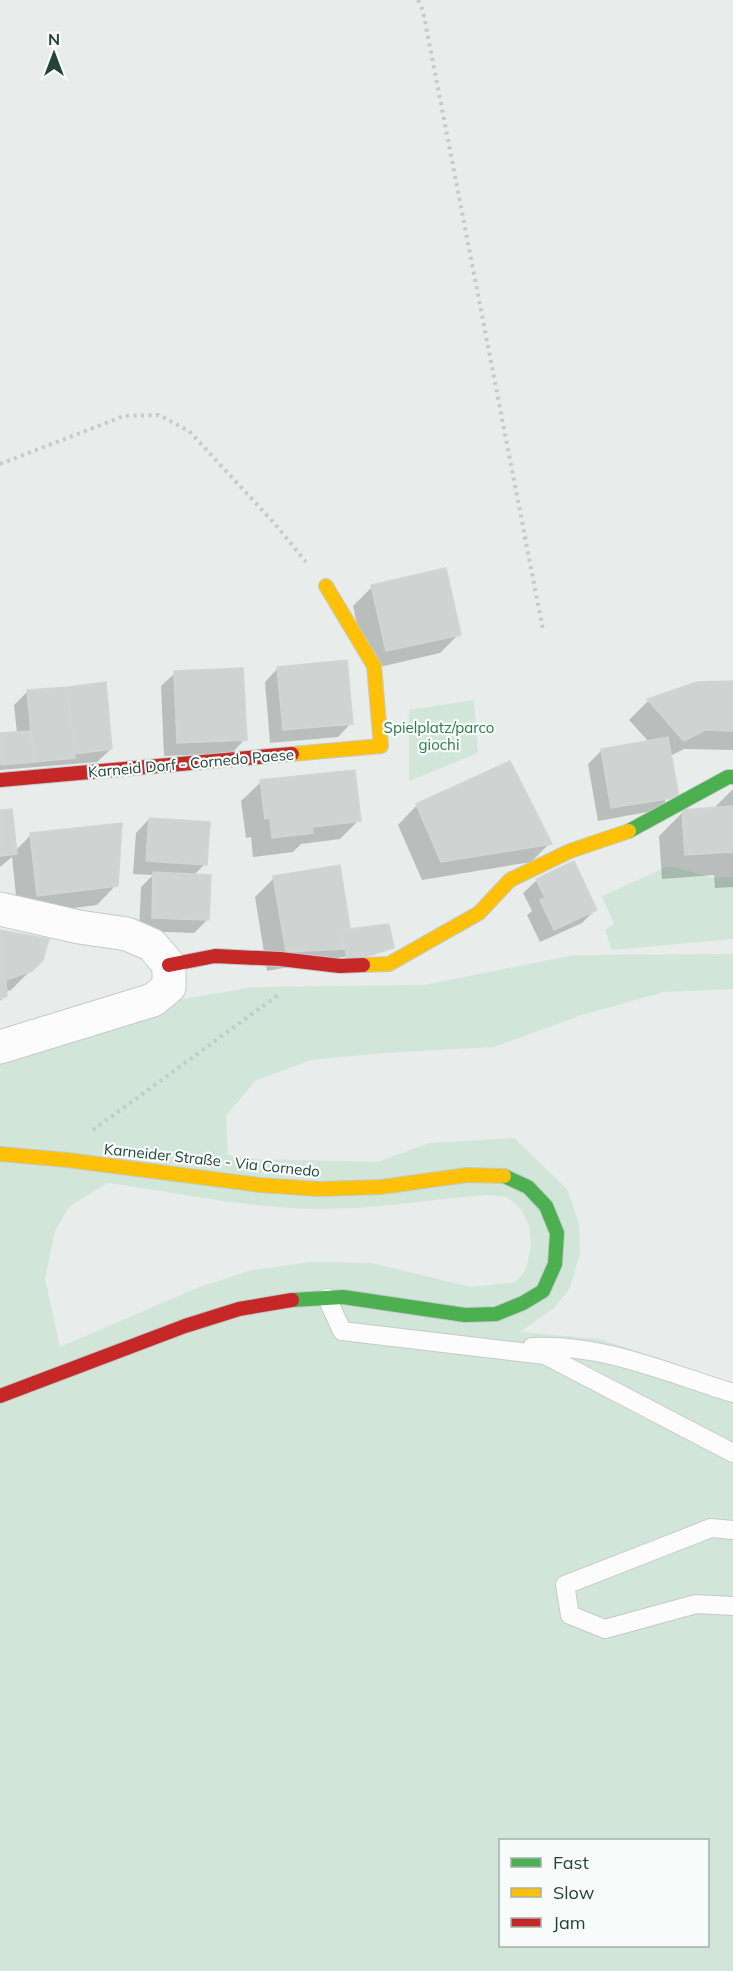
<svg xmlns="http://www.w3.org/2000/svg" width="733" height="1971" viewBox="0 0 733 1971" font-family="Mulish,sans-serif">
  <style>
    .green { fill: #d1e6d8; fill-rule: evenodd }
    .shadow { fill: #0003 }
    .building { fill: #cfd4d2; stroke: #d1d6d4; stroke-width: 1.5 }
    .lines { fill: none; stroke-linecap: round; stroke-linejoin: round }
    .lane-casing { stroke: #c5cac8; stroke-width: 20 }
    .street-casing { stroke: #c5cac8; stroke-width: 35 }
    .fast-casing { stroke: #c3cbc8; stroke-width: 16 }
    .slow-casing { stroke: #c3cbc8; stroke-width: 16 }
    .jam-casing { stroke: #c3cbc8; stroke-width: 16 }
    .path { stroke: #c3ccca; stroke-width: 4; stroke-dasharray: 3 4.5; stroke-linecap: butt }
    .lane { stroke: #fcfcfc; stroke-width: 18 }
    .street { stroke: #fcfcfc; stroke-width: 33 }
    .fast { stroke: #4caf50; stroke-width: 14 }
    .slow { stroke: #ffc107; stroke-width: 14 }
    .jam { stroke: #c62828; stroke-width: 14 }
    .labels { text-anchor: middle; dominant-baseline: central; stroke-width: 4.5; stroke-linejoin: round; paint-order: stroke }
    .park-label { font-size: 15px; fill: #2d7a4b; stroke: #f7fbf9 }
    .street-label { font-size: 15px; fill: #24423a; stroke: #f7fbf9 }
  </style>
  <rect width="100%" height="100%" fill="#e8edeb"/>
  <path class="green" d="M474 700 478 753 409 781V710Z
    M669 866 714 878 733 877V939L612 950 605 930 614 924 602 896Z
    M733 954V989L664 992 582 1015 494 1047 383 1053 311 1060 255 1081 226 1116 228 1155 257 1159 378 1162 429 1143 514 1138 567 1189 579 1224 580 1253 570 1288 554 1308 520 1332 599 1339 733 1383V1971H0V1031L253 987 424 985 574 955ZM107 1183C176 1192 245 1208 315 1209 373 1210 430 1199 488 1195L507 1197 520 1208 529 1225 531 1246 526 1269 516 1282 471 1287 372 1263 312 1262 252 1270 199 1287 60 1347 45 1279 55 1231 69 1207ZM500 1840H708V1946H500Z"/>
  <path class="shadow" d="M372 587 459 634 440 653 367 670 353 606Z
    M278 668 351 723 338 737 270 743 265 682Z
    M175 673 245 739 232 753 164 756 161 686Z
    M698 683H733V750L684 749 670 756 664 809 598 821 588 764 601 751 649 742 629 720 648 701Z
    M28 691 111 749 97 762 0 770V735L17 733 14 705Z
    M261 782 359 820 340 839 301 844 293 852 253 857 251 837 246 838 241 801Z
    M733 789V887L715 888 714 875 662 879 659 836 683 812 713 809Z
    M417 805 550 843 531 862 422 880 398 825Z
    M0 812 15 851 31 835 116 885 97 905 18 915 12 857 0 867Z
    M149 819 205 864 194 875 207 920 194 933 139 931 141 887 153 875 133 874 136 833Z
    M274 878 348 927 345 931 392 948 267 971 255 897Z
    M537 880 596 909 582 923 540 942 527 915 532 911 523 893Z
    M0 931 41 960 11 990 5 992V996L0 1001Z"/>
  <path class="building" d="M446 568 461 635 386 651 371 585Z
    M347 660 353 724 283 730 277 667Z
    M243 668 247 740 177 743 174 671Z
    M733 681V731L705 730 684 741 647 699 697 682Z
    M106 682 112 749 74 754 68 687Z
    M68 687 75 758 34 762 27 690Z
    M31 731 34 762 1 765 0 733Z
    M668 737 679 797 611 808 601 749Z
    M510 761 552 844 441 862 416 804Z
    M355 770 361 821 312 827 313 833 272 838 270 818 265 819 260 780Z
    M733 806V852L685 855 682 810Z
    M12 809 17 854 0 856V810Z
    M149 818 210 822 207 865 146 861Z
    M122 823 118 886 37 896 30 833Z
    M574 861 597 910 554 930 540 900 545 898 536 879Z
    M340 865 350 928 341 930 344 949 286 952 273 876Z
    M153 872 211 875 209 920 152 918Z
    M389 924 394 948 348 962 341 930Z
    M0 930 49 939 43 960 32 971 6 980 7 996 0 999Z"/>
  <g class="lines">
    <g class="lane-casing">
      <path id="lane" d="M327 1298 342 1331 545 1355 733 1453
        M532 1347C601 1343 668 1373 733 1393
        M733 1530 711 1528 565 1585 570 1615 605 1629 696 1604 733 1606"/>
    </g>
    <g class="street-casing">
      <path id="street" d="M0 909 79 927 127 934 152 945 169 965V987L153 1000 0 1047"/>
    </g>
    <g class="fast-casing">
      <path id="fast" d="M629 831 728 777H733
        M292 1300 343 1297 465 1315 496 1314 523 1303 543 1291 555 1264 557 1233 546 1206 528 1187 504 1176"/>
    </g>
    <g class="slow-casing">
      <path id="slow" d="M292 754 381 746 374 666 326 586
        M363 965 389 964 479 913 510 880 570 851 629 831
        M0 1154 67 1160 260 1185 318 1189 381 1187 467 1175 504 1176"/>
    </g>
    <g class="jam-casing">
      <path id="jam" d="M0 780 292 754
        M169 965 215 956 280 959 340 966 363 965
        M0 1396 185 1326 239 1309 292 1300"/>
    </g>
    <path class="path" d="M418 0 423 11 543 630
      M0 464 124 416 159 415 189 431 275 524 306 562
      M93 1130 281 993"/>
    <use href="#lane" class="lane"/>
    <use href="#street" class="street"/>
    <use href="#fast" class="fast"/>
    <use href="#slow" class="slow"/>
    <use href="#jam" class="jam"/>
  </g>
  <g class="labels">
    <g class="park-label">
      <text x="439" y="727">Spielplatz/parco<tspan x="439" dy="17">giochi</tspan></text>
    </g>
    <g class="street-label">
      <text transform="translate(191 763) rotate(-5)">Karneid Dorf - Cornedo Paese</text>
      <text transform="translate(212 1160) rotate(6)">Karneider Straße - Via Cornedo</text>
    </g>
  </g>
  <rect x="499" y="1839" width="210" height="108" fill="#f7fbf9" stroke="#a3b1ad" stroke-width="1.5"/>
  <rect x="511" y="1858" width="30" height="9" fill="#4caf50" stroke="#a3b1ad" stroke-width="1.5"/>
  <text x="553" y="1869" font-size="18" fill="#24423a">Fast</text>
  <rect x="511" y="1888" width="30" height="9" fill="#ffc107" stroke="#a3b1ad" stroke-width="1.5"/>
  <text x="553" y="1899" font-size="18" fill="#24423a">Slow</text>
  <rect x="511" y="1918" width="30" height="9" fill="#c62828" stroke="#a3b1ad" stroke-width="1.5"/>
  <text x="553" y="1929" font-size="18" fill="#24423a">Jam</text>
  <g transform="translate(54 54)" stroke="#f7fbf9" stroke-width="4.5" paint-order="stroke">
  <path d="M0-4.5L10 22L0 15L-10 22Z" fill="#24423a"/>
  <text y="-9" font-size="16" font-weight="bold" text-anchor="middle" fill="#24423a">N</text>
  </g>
</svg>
